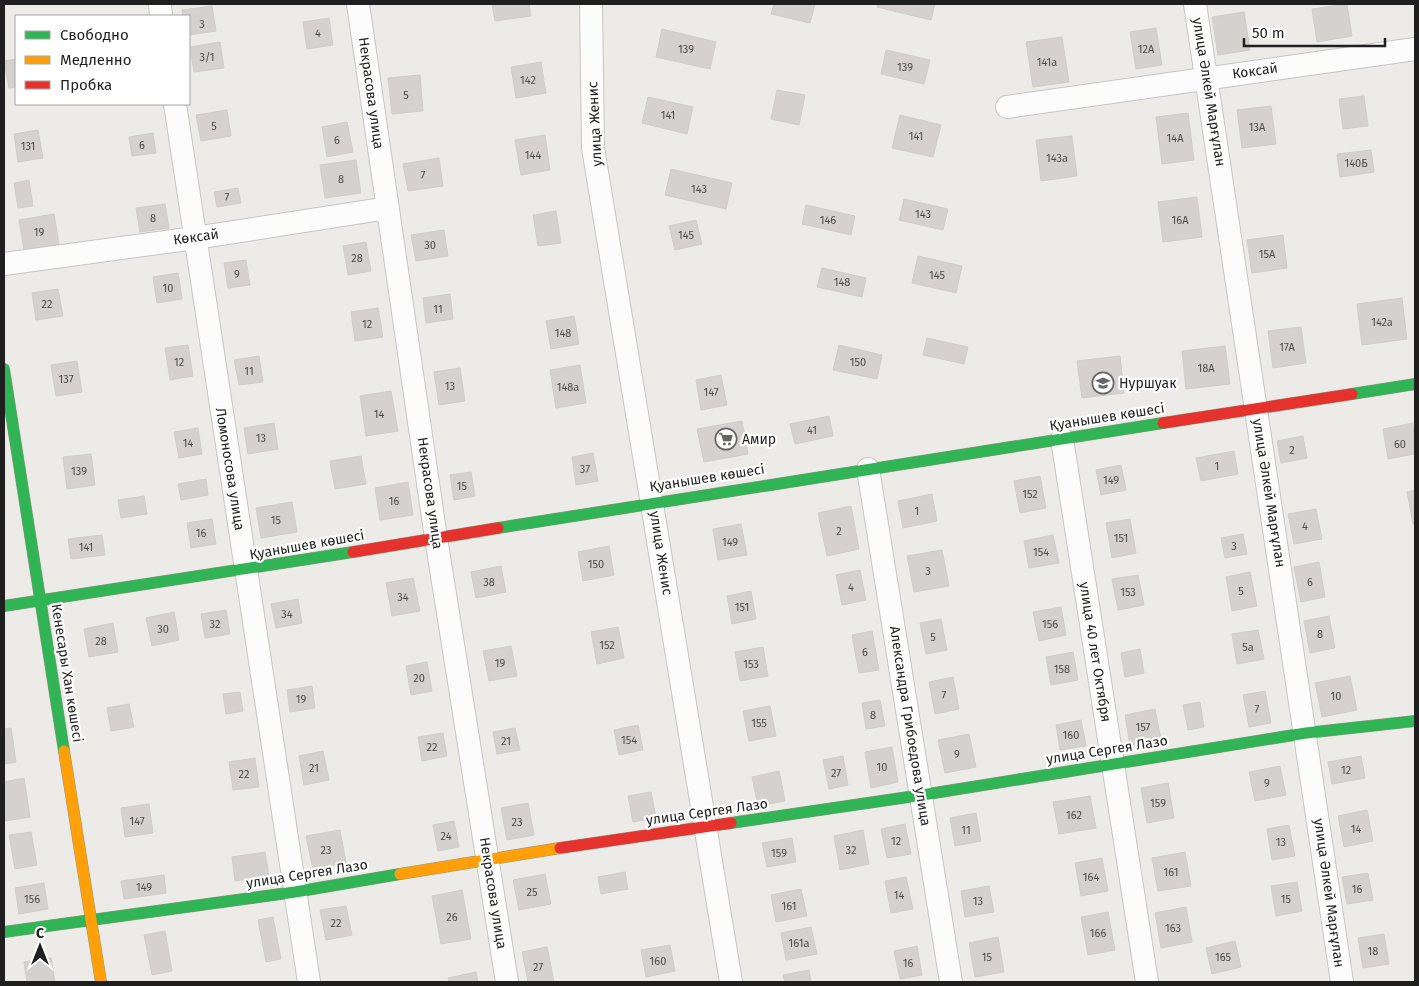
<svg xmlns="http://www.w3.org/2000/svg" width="1419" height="986" viewBox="0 0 1419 986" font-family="'Fira Sans',sans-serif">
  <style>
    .building { fill: #d4d1cf; stroke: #d0ccc9 }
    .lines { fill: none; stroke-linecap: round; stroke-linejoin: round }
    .street-casing { stroke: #c6c5c4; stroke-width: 24 }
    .fast-casing { stroke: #979780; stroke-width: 12 }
    .slow-casing { stroke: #979780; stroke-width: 12 }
    .jam-casing { stroke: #979780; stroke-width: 12 }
    .street { stroke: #fcfcfc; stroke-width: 22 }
    .fast { stroke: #30b455; stroke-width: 11 }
    .slow { stroke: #ff9f0a; stroke-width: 11 }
    .jam { stroke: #e5322d; stroke-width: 11 }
    .labels { text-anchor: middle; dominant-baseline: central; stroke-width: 4.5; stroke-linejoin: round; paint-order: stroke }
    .number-label { font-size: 11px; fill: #4c4c4b }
    .street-label { font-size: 14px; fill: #1f1f1f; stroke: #fff }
    .poi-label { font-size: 14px; fill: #1f1f1f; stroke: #fff; text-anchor: start }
  </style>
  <rect width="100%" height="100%" fill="#edebe8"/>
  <path class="building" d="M492 4H529L531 16 495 21Z
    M774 4H815L810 23 771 14Z
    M878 4H935L931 20 877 7Z
    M1347 4 1352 36 1317 42 1312 9Z
    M212 6 216 31 189 35V16H183L182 10Z
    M1244 12 1250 50 1218 55 1212 17Z
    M329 18 333 45 307 49 303 22Z
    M1156 28 1162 65 1136 69 1130 32Z
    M662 29 716 42 710 69 656 57Z
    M1062 37 1069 82 1033 87 1026 42Z
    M220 42 224 68 194 72 190 47Z
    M886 50 930 60 924 84 881 74Z
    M16 59V87L9 88 4 61Z
    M541 62 546 93 516 98 511 67Z
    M420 75 423 111 392 114 388 78Z
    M777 90 805 95 799 125 771 119Z
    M1364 96 1368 126 1343 129 1339 99Z
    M648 97 693 107 687 134 642 123Z
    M1271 106 1276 144 1242 148 1237 110Z
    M227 110 231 136 201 141 196 115Z
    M1188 113 1194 160 1162 164 1156 117Z
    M900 115 941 125 933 157 892 148Z
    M347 122 353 152 327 157 322 127Z
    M38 130 43 158 18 162 14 134Z
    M153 133 156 153 132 156 129 137Z
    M545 135 550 170 521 175 515 140Z
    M1072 136 1077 176 1041 181 1036 140Z
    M1371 150 1374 172 1340 177 1337 154Z
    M439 158 443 186 408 191 403 164Z
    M356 160 361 193 325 198 320 165Z
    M671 169 732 183 726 209 665 195Z
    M29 180 33 206 18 208 14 183Z
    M238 188 241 203 217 207 214 192Z
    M1197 197 1202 237 1163 242 1158 202Z
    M904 199 948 209 943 230 899 220Z
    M165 204 169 228 140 232 136 208Z
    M806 205 855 216 851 235 802 224Z
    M556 211 561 243 538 246 533 215Z
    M54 214 59 244 24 250 19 220Z
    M696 220 702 244 675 250 669 226Z
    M444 230 448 256 416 261 411 235Z
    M1283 235 1287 268 1252 273 1247 240Z
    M366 242 371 271 348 275 343 246Z
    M918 256 962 266 956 293 912 283Z
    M246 260 250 285 228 288 224 263Z
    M822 268 866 278 862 297 817 287Z
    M178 273 182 299 157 303 153 277Z
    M58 289 63 316 36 320 32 293Z
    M450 294 453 319 426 323 423 298Z
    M1402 298 1407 339 1362 345 1357 304Z
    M378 308 383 337 355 341 351 312Z
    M574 316 579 344 551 349 546 321Z
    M1301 327 1306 363 1273 368 1268 331Z
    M927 338 968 347 964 364 923 355Z
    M188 345 193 376 170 380 165 348Z
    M839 345 882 355 877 379 833 370Z
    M1225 346 1230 384 1186 389 1182 351Z
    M259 356 263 382 239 385 234 360Z
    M1120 356 1124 393 1082 398 1077 361Z
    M77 361 82 392 56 396 51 365Z
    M580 365 586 403 556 408 550 370Z
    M460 368 465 401 439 405 434 372Z
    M721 375 727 405 701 410 696 380Z
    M391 391 398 431 366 436 360 396Z
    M829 416 833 436 795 444 790 424Z
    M742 421 748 454 704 462 697 429Z
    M274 423 278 449 248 454 244 428Z
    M1413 423 1415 454 1388 459 1383 429Z
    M198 428 202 454 179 458 174 432Z
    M1303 436 1307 458 1281 463 1277 441Z
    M1234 451 1238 474 1201 481 1196 458Z
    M593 453 598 481 576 485 572 457Z
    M91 454 95 485 67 489 63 457Z
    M361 456 366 484 335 489 330 461Z
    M1121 465 1126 490 1101 495 1096 470Z
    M471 472 475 496 454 500 450 475Z
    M1040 476 1046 508 1020 513 1014 481Z
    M206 479 208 495 181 500 178 484Z
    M408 482 413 515 380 520 375 488Z
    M1415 490V524H1413L1407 492Z
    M932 494 937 521 903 528 898 501Z
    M144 496 147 514 121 518 118 500Z
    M292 502 297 532 261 538 256 508Z
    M851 506 859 549 827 556 818 513Z
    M1316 509 1322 539 1294 544 1288 514Z
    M212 519 216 544 191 548 187 523Z
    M1130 519 1136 553 1112 558 1106 523Z
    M741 524 747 555 718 560 713 529Z
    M1243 534 1247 554 1225 558 1221 538Z
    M102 535 105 555 71 559 68 539Z
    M1053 535 1059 563 1029 568 1024 541Z
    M609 546 614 575 583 581 578 552Z
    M942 550 949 586 914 592 907 556Z
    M1319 562 1325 597 1301 602 1294 567Z
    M501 566 506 592 476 598 471 572Z
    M860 570 866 600 842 605 836 575Z
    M1250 572 1257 606 1232 611 1226 577Z
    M1138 575 1144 605 1118 610 1112 579Z
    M413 578 420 611 392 616 386 583Z
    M751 591 756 619 732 624 727 596Z
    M298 599 302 623 276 628 271 604Z
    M1061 607 1066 635 1039 641 1033 612Z
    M226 610 230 634 205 638 201 614Z
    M174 612 179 640 152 646 146 618Z
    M1329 616 1335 648 1310 653 1304 621Z
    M941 619 947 650 926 654 920 623Z
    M113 623 118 652 89 657 84 629Z
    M618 627 624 658 597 664 591 632Z
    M1258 630 1264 659 1237 664 1232 634Z
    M872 631 879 670 859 673 852 635Z
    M511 646 517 676 489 681 483 651Z
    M763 647 768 676 740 681 735 652Z
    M1140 649 1144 673 1125 677 1121 653Z
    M1073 652 1078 680 1051 685 1046 657Z
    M427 662 432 691 411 695 406 666Z
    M1350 676 1357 710 1322 717 1315 683Z
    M953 677 959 709 935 714 929 682Z
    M312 686 315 708 290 712 287 690Z
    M1265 691 1271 723 1249 727 1243 695Z
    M240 692 243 711 226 714 223 694Z
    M880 700 885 726 866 729 862 703Z
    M1200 702 1204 727 1188 730 1183 705Z
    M129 704 134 727 111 731 107 708Z
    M770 706 776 736 749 741 743 711Z
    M1155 709 1161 739 1130 745 1125 715Z
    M1081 720 1086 746 1060 750 1056 725Z
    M638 725 643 750 619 755 614 730Z
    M11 728 16 762 4 764V729Z
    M515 728 520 750 497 754 493 732Z
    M443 733 447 756 422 761 418 737Z
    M969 734 976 767 945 773 938 740Z
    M892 747 898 782 871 788 865 752Z
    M323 751 329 780 304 785 299 756Z
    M843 756 848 785 829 789 823 760Z
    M1361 756 1365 778 1332 784 1328 762Z
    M255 758 259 787 233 790 229 762Z
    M1280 766 1286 795 1255 801 1249 772Z
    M779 771 785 801 758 806 752 777Z
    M24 778 30 817 5 821 4 782Z
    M1168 783 1174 818 1147 823 1141 788Z
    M651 792 656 818 633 822 628 796Z
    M1090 796 1096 828 1059 834 1053 802Z
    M528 803 534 835 507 840 501 808Z
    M149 804 153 833 125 837 121 808Z
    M1367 810 1373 841 1344 847 1338 816Z
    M976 813 981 841 955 846 950 818Z
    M454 821 459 847 438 851 433 825Z
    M905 824 911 854 887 858 881 829Z
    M1289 825 1295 856 1272 860 1267 829Z
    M340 830 346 863 313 870 306 836Z
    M863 830 869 864 840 870 834 836Z
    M31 832 37 865 15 869 9 835Z
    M792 838 796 862 767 867 762 843Z
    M265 852 269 876 235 881 232 857Z
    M1185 852 1191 886 1158 891 1152 858Z
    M1102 858 1108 891 1081 896 1075 863Z
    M625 872 628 889 601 894 598 877Z
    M1368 873 1373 900 1347 904 1342 877Z
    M545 874 551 904 519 910 513 880Z
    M164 875 166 893 124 899 121 881Z
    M906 877 913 909 891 913 885 881Z
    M1297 882 1302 911 1276 916 1271 886Z
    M44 883 48 909 19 914 15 888Z
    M989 886 994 912 965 917 961 891Z
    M801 889 807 916 776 922 771 895Z
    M462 890 471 939 441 944 432 896Z
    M346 906 352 935 326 940 320 910Z
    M1186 907 1192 942 1161 948 1155 913Z
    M1108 912 1115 950 1088 955 1081 917Z
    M273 917 281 959 266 962 258 920Z
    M811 927 817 954 786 960 781 933Z
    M165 931 172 971 152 975 144 935Z
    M1384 934 1389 964 1363 968 1358 938Z
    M998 937 1004 972 975 977 969 943Z
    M1235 941 1241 967 1212 974 1206 948Z
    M670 945 675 971 646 977 641 950Z
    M917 946 922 975 900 979 894 951Z
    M547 947 554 982H528L522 952Z
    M51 958 55 982H27L24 962Z
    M809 970 811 982H785L783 975Z
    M476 972 478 982H449L448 978Z"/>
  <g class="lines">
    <g class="street-casing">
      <path id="street" d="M160 4 161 16
        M358 4 436 538 507 982
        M591 4 593 148 731 982
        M1195 4 1342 982
        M175 104 309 982
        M1007 107 1415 49
        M4 264 195 238 388 208
        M1062 439 1147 982
        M868 469 951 982"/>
    </g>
    <g class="fast-casing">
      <path id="fast" d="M4 369 64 751
        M1352 394 1415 384
        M498 528 1163 423
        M4 606 353 552
        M731 823 922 795 1306 733 1415 721
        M4 932 295 892 400 874"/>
    </g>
    <g class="slow-casing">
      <path id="slow" d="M64 751 101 982
        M400 874 560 848"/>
    </g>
    <g class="jam-casing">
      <path id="jam" d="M1163 423 1352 394
        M353 552 498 528
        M560 848 731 823"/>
    </g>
    <use href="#street" class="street"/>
    <use href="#fast" class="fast"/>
    <use href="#slow" class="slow"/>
    <use href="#jam" class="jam"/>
  </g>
  <defs>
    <g id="school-ring" transform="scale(1.125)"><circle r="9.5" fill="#fff" stroke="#676665" stroke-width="1.5"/><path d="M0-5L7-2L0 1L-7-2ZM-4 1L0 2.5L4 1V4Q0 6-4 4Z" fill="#676665"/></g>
    <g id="supermarket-ring" transform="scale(1.125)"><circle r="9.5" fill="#fff" stroke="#676665" stroke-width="1.5"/><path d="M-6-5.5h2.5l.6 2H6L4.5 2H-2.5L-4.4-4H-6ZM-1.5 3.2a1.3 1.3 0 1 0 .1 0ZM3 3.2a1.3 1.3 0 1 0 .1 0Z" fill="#676665"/></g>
  </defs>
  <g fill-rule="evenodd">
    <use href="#school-ring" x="1103" y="383"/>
    <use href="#supermarket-ring" x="726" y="439"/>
  </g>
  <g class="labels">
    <g class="number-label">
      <text x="202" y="24">3</text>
      <text x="318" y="33">4</text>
      <text x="686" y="49">139</text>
      <text x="1146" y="49">12А</text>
      <text x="207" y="57">3/1</text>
      <text x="1047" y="62">141а</text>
      <text x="905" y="67">139</text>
      <text x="528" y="80">142</text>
      <text x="406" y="95">5</text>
      <text x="668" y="115">141</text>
      <text x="214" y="126">5</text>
      <text x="1257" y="127">13А</text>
      <text x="916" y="136">141</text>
      <text x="1175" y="138">14А</text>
      <text x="337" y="140">6</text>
      <text x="142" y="145">6</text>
      <text x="28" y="146">131</text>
      <text x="533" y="155">144</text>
      <text x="1057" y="158">143а</text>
      <text x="1356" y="163">140Б</text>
      <text x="423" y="175">7</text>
      <text x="341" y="179">8</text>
      <text x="699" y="189">143</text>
      <text x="227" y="197">7</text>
      <text x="923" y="214">143</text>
      <text x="153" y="218">8</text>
      <text x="828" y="220">146</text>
      <text x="1180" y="220">16А</text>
      <text x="39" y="232">19</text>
      <text x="686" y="235">145</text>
      <text x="430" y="245">30</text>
      <text x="1267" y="254">15А</text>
      <text x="357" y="258">28</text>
      <text x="237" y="274">9</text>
      <text x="937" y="275">145</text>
      <text x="842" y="282">148</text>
      <text x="168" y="288">10</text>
      <text x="47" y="304">22</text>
      <text x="438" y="309">11</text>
      <text x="1382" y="322">142а</text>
      <text x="367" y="324">12</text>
      <text x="563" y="333">148</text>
      <text x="1287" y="347">17А</text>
      <text x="179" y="362">12</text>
      <text x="858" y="362">150</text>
      <text x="1206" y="368">18А</text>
      <text x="249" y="371">11</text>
      <text x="66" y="379">137</text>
      <text x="450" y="386">13</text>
      <text x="568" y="387">148а</text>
      <text x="711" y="392">147</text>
      <text x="379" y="414">14</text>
      <text x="812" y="430">41</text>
      <text x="261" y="438">13</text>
      <text x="188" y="443">14</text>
      <text x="1400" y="444">60</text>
      <text x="1292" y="450">2</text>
      <text x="1217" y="466">1</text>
      <text x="585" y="469">37</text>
      <text x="79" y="471">139</text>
      <text x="1111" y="480">149</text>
      <text x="462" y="486">15</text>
      <text x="1030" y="494">152</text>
      <text x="394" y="501">16</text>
      <text x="917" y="511">1</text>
      <text x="276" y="520">15</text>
      <text x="1305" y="526">4</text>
      <text x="839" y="531">2</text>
      <text x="201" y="533">16</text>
      <text x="1121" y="538">151</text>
      <text x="730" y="542">149</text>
      <text x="1234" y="546">3</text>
      <text x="86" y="547">141</text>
      <text x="1041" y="552">154</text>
      <text x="596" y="564">150</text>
      <text x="928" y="571">3</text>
      <text x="489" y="582">38</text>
      <text x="1310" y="582">6</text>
      <text x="851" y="587">4</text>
      <text x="1241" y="591">5</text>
      <text x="1128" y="592">153</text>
      <text x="403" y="597">34</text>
      <text x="742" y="607">151</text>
      <text x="287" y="614">34</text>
      <text x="215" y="624">32</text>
      <text x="1050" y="624">156</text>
      <text x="163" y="629">30</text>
      <text x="1320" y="634">8</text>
      <text x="933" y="637">5</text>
      <text x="101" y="641">28</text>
      <text x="607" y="645">152</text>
      <text x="1248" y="647">5а</text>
      <text x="865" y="652">6</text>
      <text x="500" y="663">19</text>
      <text x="751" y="664">153</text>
      <text x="1062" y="669">158</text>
      <text x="419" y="678">20</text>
      <text x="944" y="695">7</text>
      <text x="1336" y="696">10</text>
      <text x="301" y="699">19</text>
      <text x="1257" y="709">7</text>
      <text x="873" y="715">8</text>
      <text x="759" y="723">155</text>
      <text x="1143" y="727">157</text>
      <text x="1071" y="735">160</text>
      <text x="629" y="740">154</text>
      <text x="506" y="741">21</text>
      <text x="432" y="747">22</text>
      <text x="957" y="754">9</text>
      <text x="882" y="767">10</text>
      <text x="314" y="768">21</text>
      <text x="1346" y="770">12</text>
      <text x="836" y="773">27</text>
      <text x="244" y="774">22</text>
      <text x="1267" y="783">9</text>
      <text x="1158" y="803">159</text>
      <text x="1074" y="815">162</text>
      <text x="137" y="821">147</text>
      <text x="517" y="822">23</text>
      <text x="1356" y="829">14</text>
      <text x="966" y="830">11</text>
      <text x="446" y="836">24</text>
      <text x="896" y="841">12</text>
      <text x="1281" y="842">13</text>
      <text x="326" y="850">23</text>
      <text x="851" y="850">32</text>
      <text x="779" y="853">159</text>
      <text x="1171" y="872">161</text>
      <text x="1091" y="877">164</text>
      <text x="144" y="887">149</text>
      <text x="1357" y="889">16</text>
      <text x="532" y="892">25</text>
      <text x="899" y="895">14</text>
      <text x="32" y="899">156</text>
      <text x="1286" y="899">15</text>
      <text x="978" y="901">13</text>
      <text x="789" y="906">161</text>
      <text x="452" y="917">26</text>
      <text x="336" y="923">22</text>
      <text x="1173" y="928">163</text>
      <text x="1098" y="933">166</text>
      <text x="799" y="943">161а</text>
      <text x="1373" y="951">18</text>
      <text x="987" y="957">15</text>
      <text x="1223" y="957">165</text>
      <text x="658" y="961">160</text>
      <text x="908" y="963">16</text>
      <text x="538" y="967">27</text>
    </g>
    <g class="street-label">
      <text transform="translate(1255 71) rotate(-8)">Коксай</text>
      <text transform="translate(1209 92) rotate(81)">улица Әлкей Марғұлан</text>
      <text transform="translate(371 93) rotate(82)">Некрасова улица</text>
      <text transform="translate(595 124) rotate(-93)">улица Женис</text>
      <text transform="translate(196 237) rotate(-8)">Көксай</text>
      <text transform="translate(1107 417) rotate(-9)">Қуанышев көшесі</text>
      <text transform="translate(230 469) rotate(81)">Ломоносова улица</text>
      <text transform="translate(707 478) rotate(-9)">Қуанышев көшесі</text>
      <text transform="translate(430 493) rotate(82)">Некрасова улица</text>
      <text transform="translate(1269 493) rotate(81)">улица Әлкей Марғұлан</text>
      <text transform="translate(307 545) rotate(-10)">Қуанышев көшесі</text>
      <text transform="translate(661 553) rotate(81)">улица Женис</text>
      <text transform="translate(1095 652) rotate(81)">улица 40 лет Октября</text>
      <text transform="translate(67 673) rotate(81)">Кенесары Хан көшесі</text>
      <text transform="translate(910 726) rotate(81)">Александра Грибоедова улица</text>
      <text transform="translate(1107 750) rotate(-9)">улица Сергея Лазо</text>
      <text transform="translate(707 812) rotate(-8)">улица Сергея Лазо</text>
      <text transform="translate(307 874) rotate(-9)">улица Сергея Лазо</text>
      <text transform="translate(493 893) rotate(81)">Некрасова улица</text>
      <text transform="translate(1329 893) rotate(82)">улица Әлкей Марғұлан</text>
    </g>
    <g class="poi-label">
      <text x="1119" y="383">Нуршуак</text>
      <text x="742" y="439">Амир</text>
    </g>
  </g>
  <rect width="1419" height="986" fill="none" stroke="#1f1f1f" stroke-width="10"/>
  <rect x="15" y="15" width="175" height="90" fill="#ffffff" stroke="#a5a5a5"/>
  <rect x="25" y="31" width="25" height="8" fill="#30b455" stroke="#a5a5a5"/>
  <text x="60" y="40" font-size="15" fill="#1f1f1f">Свободно</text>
  <rect x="25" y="56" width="25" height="8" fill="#ff9f0a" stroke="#a5a5a5"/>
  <text x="60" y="65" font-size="15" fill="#1f1f1f">Медленно</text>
  <rect x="25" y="81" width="25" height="8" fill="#e5322d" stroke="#a5a5a5"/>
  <text x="60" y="90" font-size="15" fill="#1f1f1f">Пробка</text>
  <g transform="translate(40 946)" stroke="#ffffff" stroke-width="4" paint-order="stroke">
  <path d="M0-4L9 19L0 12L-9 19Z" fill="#1f1f1f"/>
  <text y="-8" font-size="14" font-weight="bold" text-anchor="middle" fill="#1f1f1f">С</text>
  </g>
  <path d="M1244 38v8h141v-8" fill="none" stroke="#1f1f1f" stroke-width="2.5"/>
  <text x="1252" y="38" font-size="15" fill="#1f1f1f" stroke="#ffffff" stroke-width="4" paint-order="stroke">50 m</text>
</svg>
